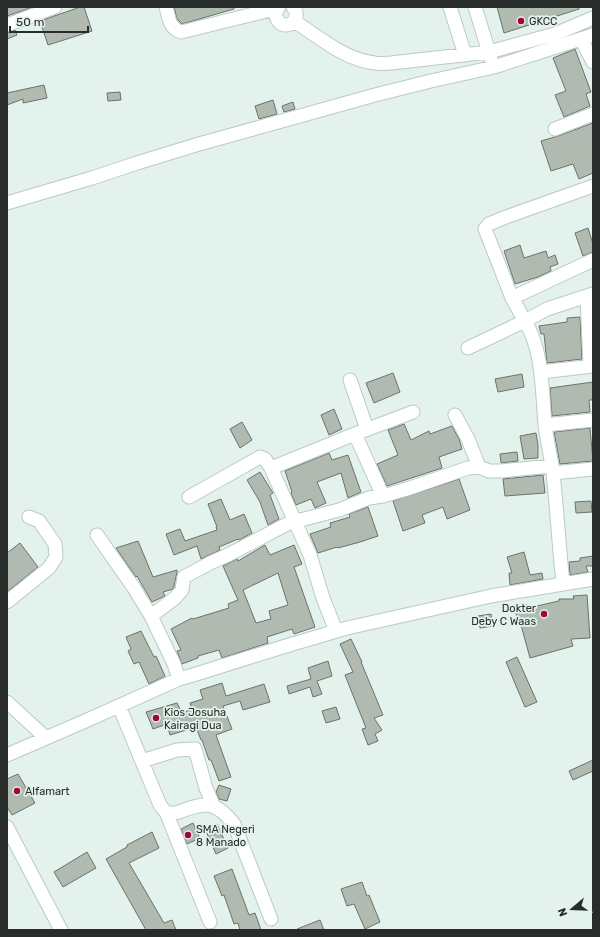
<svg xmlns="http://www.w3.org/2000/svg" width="600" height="937" viewBox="0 0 600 937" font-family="Rubik,sans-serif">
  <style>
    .building { fill: #b1bab0; stroke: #6b736a; fill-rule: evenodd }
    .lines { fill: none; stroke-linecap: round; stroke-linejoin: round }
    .minor-casing { stroke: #bbcac5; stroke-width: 15 }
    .minor { stroke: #fff; stroke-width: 13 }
    .poi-dot { fill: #a1033e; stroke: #e3f2ed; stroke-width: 1.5 }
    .labels { text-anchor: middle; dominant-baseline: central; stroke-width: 3.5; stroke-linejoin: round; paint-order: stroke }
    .poi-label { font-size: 11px; fill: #282d2c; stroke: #e3f2ed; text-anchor: start }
  </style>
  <rect width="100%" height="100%" fill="#e3f2ed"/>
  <path class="building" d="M7 7H30V8L7 16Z
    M80 7H84L92 31 48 45 40 21Z
    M174 7H234V9L182 24 177 19Z
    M497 7H579V9L504 33Z
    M15 30 17 35 7 39V33Z
    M575 49 591 92 586 94 590 106 564 117 555 95 566 91 553 58Z
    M44 85 47 98 23 103V99L7 105V93Z
    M120 92 121 100 108 101 107 93Z
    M273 100 277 114 259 119 255 106Z
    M293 102 295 109 284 112 282 106Z
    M593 123V173L579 179 573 164 551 171 541 141 558 136Z
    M588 228 593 244V252L583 256 575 233Z
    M520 245 524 258 546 251 548 258 555 255 558 264 550 267 551 271 538 277 515 284 504 251Z
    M580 317 582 359 547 363 544 334H541L539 326 567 322V318Z
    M393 373 400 392 374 403 366 383Z
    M522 374 524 387 498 392 495 379Z
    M593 382V400H589L590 412 552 416 550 388Z
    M334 409 342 429 329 435 321 415Z
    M242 422 252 440 240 448 230 429Z
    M404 424 411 440 429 431 430 434 452 426 459 439 462 449 439 457 442 468 387 486 377 464 398 455 388 430Z
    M590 428 593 461 560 464 554 432Z
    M536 433 538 445V458L524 459 520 436Z
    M517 452 518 461 501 463 500 454Z
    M329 453 332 460 348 455 361 492 348 498 341 473 317 482 326 503 315 508 311 499 296 505 291 493 292 492 285 471Z
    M260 472 273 493 270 495 279 519 268 525 260 502 247 480Z
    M543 475 545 493 505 496 503 479Z
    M459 479 470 510 447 519 443 507 422 515 425 523 403 531 393 501Z
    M221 499 230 520 244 514 252 533 239 540 238 539 219 547 220 550 201 559 197 546 174 555 166 534 180 529 185 541 217 530 216 527H217L208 504Z
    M591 501 592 512 576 513 575 502Z
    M368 507 378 536 360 542 338 548 337 547 318 553 310 534 331 527 330 523 350 517 349 514Z
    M138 541 153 577 177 570V572L174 586 173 589 163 592 165 596 152 602 137 576 136 577 116 548Z
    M20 543 38 567 7 592V553Z
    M265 545 270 555 294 545 302 564 294 567 315 627 294 634 292 629 267 637 268 643 222 658 219 650 198 656V658L182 664 177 651 181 650 171 629 192 618 193 619 229 608 228 604 238 600 223 566 237 559 238 561ZM278 573 288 605 269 611 271 619 256 623 243 590Z
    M524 552 530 575 542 573 543 579 510 585 509 573H512L507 557Z
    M593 556V566H586L588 572 570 575 569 562 580 561V558Z
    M587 595 590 638 571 639 573 646 530 658 521 625H518L515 607 528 605V608L559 601V599H574L573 596Z
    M491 614 493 626 480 628 478 616Z
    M141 631 154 657 156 656 165 676 149 684 139 662 134 664 128 651 131 649 126 637Z
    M351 639 362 662H361L383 715 374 718 382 730 375 734 378 741 368 745 362 729 366 728 345 675 353 672 340 644Z
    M517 657 537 702 525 707 506 662Z
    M328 661 332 676 317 681 322 694 313 697 310 687 289 694 287 686 311 679 308 668Z
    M222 683 226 696 264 684 270 702 243 710 240 701 223 706 232 729 216 735 231 777 219 781 211 760H209L202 740H201L196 727 170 735 167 724 153 729 146 712 177 703 182 713 192 709 190 703 203 699 200 690Z
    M336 707 340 719 326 723 322 711Z
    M593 760V771L573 780 569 771Z
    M18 774 35 803 12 815 7 807V779Z
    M219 785 231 789 227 801 219 799 216 792Z
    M193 823 200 838 187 844 181 829Z
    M217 824 228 848 216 854 205 829Z
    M152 832 159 848 129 863 164 923 172 920 176 930H146L106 859 127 847V845Z
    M87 852 96 868 63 887 54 872Z
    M232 869 249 915 255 913 261 930H240L238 923 234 924 224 895 222 896 214 876Z
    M362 882 367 896 369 895 380 922 365 929 354 904 347 906 341 889Z
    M320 920 324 930H297V929Z"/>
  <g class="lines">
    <g class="minor-casing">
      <path id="minor" d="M166 7C169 18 169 28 181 32L278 8
        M279 7C276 11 274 14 277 19 284 33 304 20 293 7
        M450 7 465 55
        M475 7 491 59
        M294 21C319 37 345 60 375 63 380 64 386 63 391 63L489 52 555 34 593 18
        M7 25 55 7
        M581 39 593 62
        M555 129 593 114
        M593 186 506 217 489 224 485 229 512 298 593 260
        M7 203 92 178 137 163 199 144 375 95 431 81 494 67 593 35
        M587 297 590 366
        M468 348 525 321 512 298
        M541 372 593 366
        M350 380 367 429
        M455 415 468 439 479 467
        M545 425 593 420
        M355 434 413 412
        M553 473 593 469
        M189 497 260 457 265 459 271 468
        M97 535 134 588 151 616
        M563 583C559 547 557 510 553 473 551 457 547 441 545 425 542 390 543 351 525 321L547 309 593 294
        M7 602 49 568 56 557 55 544 39 521 29 517
        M336 631 323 598 310 555 271 468 355 434 383 496
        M179 679 174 664 151 616 175 598 182 590 184 577 212 562 228 555 289 523 339 510 369 498 383 496 407 489 468 468 479 467 489 471H501L551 466
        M7 702 46 738
        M119 706 160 805C162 807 164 811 166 812 170 814 175 813 179 812 205 802 215 800 234 824L271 919
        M7 755 83 722 179 679 193 675 289 645 347 628 491 596 593 579
        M142 761 177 750 195 749 206 788 214 807
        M166 812 210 922
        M7 827 61 930"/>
    </g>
    <use href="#minor" class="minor"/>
  </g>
  <g class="poi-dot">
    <circle cx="521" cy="21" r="4"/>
    <circle cx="544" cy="614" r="4"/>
    <circle cx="156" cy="718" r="4"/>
    <circle cx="17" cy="791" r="4"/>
    <circle cx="188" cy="835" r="4"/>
  </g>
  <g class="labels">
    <g class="poi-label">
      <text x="529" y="21">GKCC</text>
      <text x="536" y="608" text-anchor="end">Dokter<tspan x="536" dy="13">Deby C Waas</tspan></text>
      <text x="164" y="712">Kios Josuha<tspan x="164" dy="13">Kairagi Dua</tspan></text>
      <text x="25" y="791">Alfamart</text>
      <text x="196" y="829">SMA Negeri<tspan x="196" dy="13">8 Manado</tspan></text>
    </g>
  </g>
  <rect width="600" height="937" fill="none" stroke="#282d2c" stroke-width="16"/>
  <g transform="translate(572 909) rotate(251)" stroke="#e3f2ed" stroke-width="3" paint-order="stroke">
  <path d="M0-3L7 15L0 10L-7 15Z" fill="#282d2c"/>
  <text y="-6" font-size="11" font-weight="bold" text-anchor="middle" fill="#282d2c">N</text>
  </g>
  <path d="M10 26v6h78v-6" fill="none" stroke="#282d2c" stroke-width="2"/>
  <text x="16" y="26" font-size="12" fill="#282d2c" stroke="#e3f2ed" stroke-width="3" paint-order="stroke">50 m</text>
</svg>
